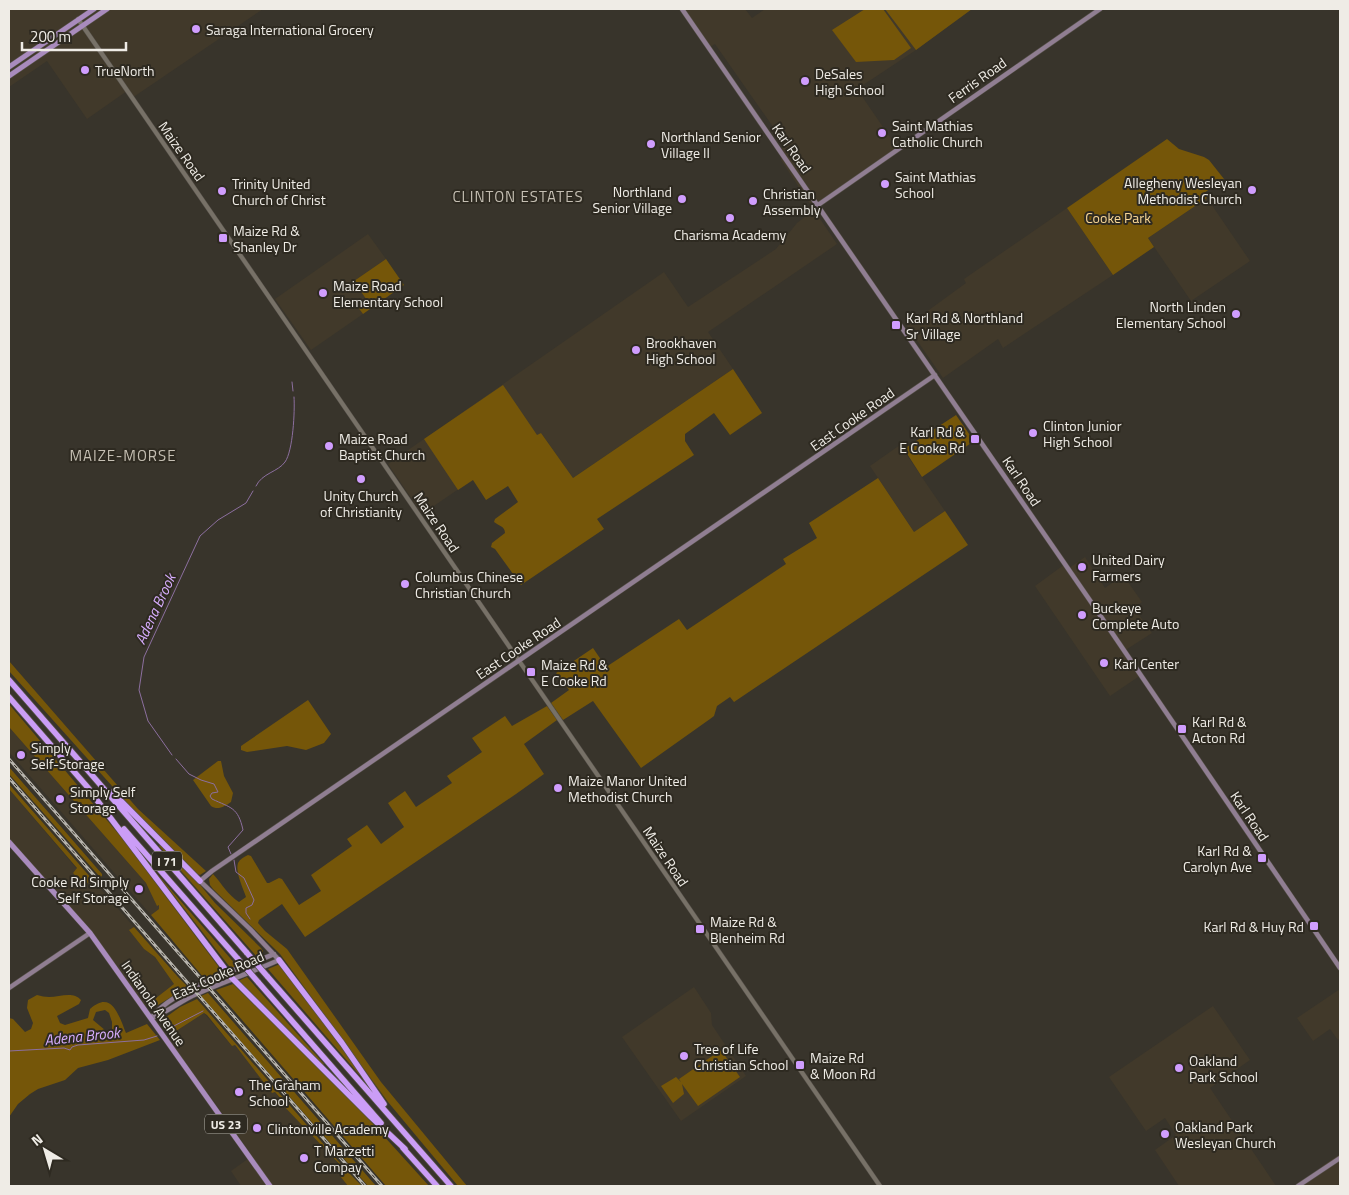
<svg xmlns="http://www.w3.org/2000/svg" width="1349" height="1195" viewBox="0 0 1349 1195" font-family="'Titillium Web',sans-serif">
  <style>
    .built { fill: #41392a }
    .green { fill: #755609; fill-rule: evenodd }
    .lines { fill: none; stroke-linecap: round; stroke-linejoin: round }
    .stream { stroke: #8c6f9f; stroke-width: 1 }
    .tertiary-casing { stroke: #56514a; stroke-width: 5 }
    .secondary-casing { stroke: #56514a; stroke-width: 5.5 }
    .primary-casing { stroke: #56514a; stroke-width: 6 }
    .motorway-casing { stroke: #56514a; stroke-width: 7 }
    .tertiary { stroke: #777167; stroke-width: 4 }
    .secondary { stroke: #907e92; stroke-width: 4.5 }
    .primary { stroke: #a98bbd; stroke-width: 5 }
    .motorway { stroke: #cb9df6; stroke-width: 5.5 }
    .rail-casing { stroke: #b7b4ad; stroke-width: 3 }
    .rail { stroke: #2e2a21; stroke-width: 1; stroke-dasharray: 4; stroke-linecap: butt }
    .motorway-bridge-casing { stroke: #56514a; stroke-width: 7; stroke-linecap: butt }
    .motorway-bridge { stroke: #cb9df6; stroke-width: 5.5 }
    .poi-dot { fill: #d09dfe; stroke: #2e2a21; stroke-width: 2 }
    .labels { text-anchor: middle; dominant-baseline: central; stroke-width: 4; stroke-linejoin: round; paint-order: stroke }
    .shield { fill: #2e2a21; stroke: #b5b2ab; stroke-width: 1 }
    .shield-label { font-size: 12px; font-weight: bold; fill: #efece6 }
    .poi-label { font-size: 14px; fill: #efece6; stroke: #2e2a21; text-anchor: start }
    .street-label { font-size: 14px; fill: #efece6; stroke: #2e2a21 }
    .park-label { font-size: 14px; fill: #f9d796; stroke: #2e2a21 }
    .neighbourhood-label { font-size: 15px; letter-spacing: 1px; fill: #c5bfb3; stroke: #2e2a21 }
    .water-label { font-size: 15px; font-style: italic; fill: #d7adfe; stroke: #2e2a21 }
  </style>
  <rect width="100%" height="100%" fill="#38342b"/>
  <path class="built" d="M9 9H263L132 98 127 91 87 119 47 61 9 87Z
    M683 9H745L752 18 765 9H972L916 50 857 89 898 149 814 210 837 244 708 332 733 369 573 478 541 433 422 514 388 464 664 272 688 307 776 249 797 223 814 210 781 160 783 141 715 44 710 47Z
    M1207 198 1250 261 1191 301 1148 238Z
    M1067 208 1113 275 1003 348 998 339 943 378 907 326 966 283 964 279Z
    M368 234 386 259 354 281 366 299 357 306 363 314 311 350 275 299Z
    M900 445 945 511 914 532 870 466Z
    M1085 557 1105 588 1123 575 1142 602 1134 608 1152 633 1124 651 1141 675 1110 696 1035 586 1065 564 1069 568Z
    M9 727 146 883 159 904V909L151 915 9 752Z
    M9 789 77 869 73 873 84 885 92 879 134 927 130 930 144 949 155 957 174 984 143 1008 90 933 9 842Z
    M694 987 711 1013 712 1025 746 1076 681 1121 622 1037Z
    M1340 989V1038L1338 1040 1330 1029 1313 1041 1297 1018Z
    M1213 1006 1250 1060 1210 1088 1276 1186H1179L1155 1150 1176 1135 1165 1118 1146 1131 1109 1077Z
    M204 1013 232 1046 234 1044 272 1092 274 1091 281 1100 280 1101 346 1172 340 1176 348 1186H241L231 1171 249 1158V1151L208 1093 205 1094 166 1040 170 1035Z
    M1340 1154V1186H1299L1323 1169 1322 1166Z"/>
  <path class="green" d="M865 9H883L911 48 894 60 856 62 832 30Z
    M885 9H972L916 50Z
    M1167 139 1179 149 1204 157 1209 160 1224 179 1204 193 1207 198 1148 238 1154 247 1113 275 1067 208Z
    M386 259 404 285 363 314 357 306 366 299 354 281Z
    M733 369 762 413 730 435 714 413 685 434V441L694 455 597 519 604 529 521 585 495 549 491 547 492 543 505 533C505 526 499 526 494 522L495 519 518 502 508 486 486 500 473 480 458 490 424 439 503 385 537 435 541 433 573 478Z
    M956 415 974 441 922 477 904 449Z
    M878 478 914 532 945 511 968 545 734 702 730 697 717 706 714 716 710 719 641 768 593 701 563 720 551 703 569 690 556 673 593 648 606 667 679 619 687 630 786 564 783 559 817 538 809 523Z
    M9 661 138 809 206 871 200 875 197 874 138 815 9 671Z
    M308 700 331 734 324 743 306 750 287 746 247 752 241 750V746Z
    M9 704 122 838 218 966 219 970 216 975 204 978 151 915 159 909V905L157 906 146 883 9 727Z
    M547 706 557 720 524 744 544 774 516 794 305 937 282 904 259 920 258 923 265 931 287 949 381 1082 467 1186H458L388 1102 280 954 213 889 210 885 209 879 213 874C222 884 228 895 239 902L246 897C243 888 235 872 238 863 240 859 244 857 248 855L251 856 267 883H269L279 878 282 879 299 905 321 891 311 875 352 846 347 839 367 825 381 844 404 827 388 803 405 791 416 807 452 783 447 776 482 752 472 738 505 716 512 726Z
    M218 761H221L224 776 233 793 231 802C225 806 218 811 211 806L193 780Z
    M9 767 102 874V876L100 877 9 774Z
    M9 784 92 879 84 886 73 873 77 868 9 789Z
    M161 844 192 875 215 903 261 948 263 951V956L258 958 159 846Z
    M153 869 237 966 231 968 229 966Z
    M134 927 178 977 188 987 153 1008 147 1005 174 984 155 957 144 949 129 930Z
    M280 964 363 1077 362 1078 268 969Z
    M247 977 324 1064 323 1065 238 981Z
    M233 984 344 1092 429 1186H386L216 990Z
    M208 993 376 1186H368L201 996Z
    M37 995C41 996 45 997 49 997 60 997 73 991 81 1000L79 1004 57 1016 60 1023 65 1025 88 1018 90 1009C112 989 119 1016 126 1033L147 1024 160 1040 108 1060 78 1068 65 1080 38 1089 30 1094 18 1104 9 1117V1018L13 1019 25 1032 31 1029 33 1023 27 1008 28 1000ZM105 1010 109 1013 112 1022V1036L93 1020 96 1012Z
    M197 999 347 1171 362 1186H348L340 1176 346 1171 279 1101 281 1099 275 1092 272 1093 235 1045 232 1046 207 1015 204 1013 170 1035 162 1024V1020L180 1007Z
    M721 1050 740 1077 698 1106 682 1084 684 1094 673 1103 661 1086 676 1077 681 1082 679 1079Z"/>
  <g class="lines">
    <path class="stream" d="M292 382 293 391
      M256 486C262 473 278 472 285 462 293 451 295 411 294 397
      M172 755 148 721 139 690 144 657 200 536 218 520 246 503 253 491
      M176 759 189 774 201 780 214 784 218 792 212 793 210 796 212 799C231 808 238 807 243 830L228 847 231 854
      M234 860 236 872 244 878 254 900 252 905 246 908V913L250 919
      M166 1030 203 1011
      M9 1051 64 1048 70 1050 72 1047 78 1045 144 1040 157 1036"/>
    <g class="tertiary-casing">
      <path id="tertiary" d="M78 19 880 1186"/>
    </g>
    <g class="secondary-casing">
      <path id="secondary" d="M682 9 1089 599 1340 968
        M818 205 1100 9
        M9 988 90 933
        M152 1017C176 987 238 970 274 954
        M151 1018C166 1013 178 1003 192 996 221 983 250 973 279 960L250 929 200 881 212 871 935 375
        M1298 1186 1340 1158"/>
    </g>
    <g class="primary-casing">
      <path id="primary" d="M9 67 94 9
        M9 76 107 9
        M9 842 90 933 270 1186"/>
    </g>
    <g class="motorway-casing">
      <path id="motorway" d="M9 680 247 953
        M9 697 90 790
        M87 787 231 977 371 1117 405 1149
        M112 792 200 881
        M124 829 238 959
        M279 960 342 1043 384 1104
        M267 976 451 1186
        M258 982 381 1123
        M403 1148 437 1186"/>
    </g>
    <use href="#tertiary" class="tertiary"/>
    <use href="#secondary" class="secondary"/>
    <use href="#primary" class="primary"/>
    <use href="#motorway" class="motorway"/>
    <g class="rail-casing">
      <path id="rail" d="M9 759 382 1186
        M9 778 365 1186"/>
    </g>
    <use href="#rail" class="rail"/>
    <g class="motorway-bridge-casing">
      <path id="motorway-bridge" d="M247 953 267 976
        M238 959 258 982"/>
    </g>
    <use href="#motorway-bridge" class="motorway-bridge"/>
  </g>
  <g class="poi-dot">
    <circle cx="196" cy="29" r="5"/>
    <circle cx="85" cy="70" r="5"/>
    <circle cx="805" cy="81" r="5"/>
    <circle cx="882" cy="133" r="5"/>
    <circle cx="651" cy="144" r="5"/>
    <circle cx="885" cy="184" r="5"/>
    <circle cx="1252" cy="190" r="5"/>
    <circle cx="222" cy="191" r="5"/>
    <circle cx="682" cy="199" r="5"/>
    <circle cx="753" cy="201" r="5"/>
    <circle cx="730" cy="218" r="5"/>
    <rect x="218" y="233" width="10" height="10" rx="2.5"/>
    <circle cx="323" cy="293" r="5"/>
    <circle cx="1236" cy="314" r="5"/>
    <rect x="891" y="320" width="10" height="10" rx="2.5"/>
    <circle cx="636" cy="350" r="5"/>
    <circle cx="1033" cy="433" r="5"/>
    <rect x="970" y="434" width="10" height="10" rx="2.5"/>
    <circle cx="329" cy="446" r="5"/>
    <circle cx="361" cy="479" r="5"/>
    <circle cx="1082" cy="567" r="5"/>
    <circle cx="405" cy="584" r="5"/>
    <circle cx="1082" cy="615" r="5"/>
    <circle cx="1104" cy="663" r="5"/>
    <rect x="526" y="667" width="10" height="10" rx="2.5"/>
    <rect x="1177" y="724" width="10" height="10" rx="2.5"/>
    <circle cx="21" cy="755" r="5"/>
    <circle cx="558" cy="788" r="5"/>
    <circle cx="60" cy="799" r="5"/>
    <rect x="1257" y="853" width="10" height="10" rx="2.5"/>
    <circle cx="139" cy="889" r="5"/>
    <rect x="1309" y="921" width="10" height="10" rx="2.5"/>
    <rect x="695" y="924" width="10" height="10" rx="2.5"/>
    <circle cx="684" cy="1056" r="5"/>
    <rect x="795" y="1060" width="10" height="10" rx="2.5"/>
    <circle cx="1179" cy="1068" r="5"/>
    <circle cx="239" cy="1092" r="5"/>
    <circle cx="257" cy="1128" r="5"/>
    <circle cx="1165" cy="1134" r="5"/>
    <circle cx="304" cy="1158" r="5"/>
  </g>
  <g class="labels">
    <g class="shield">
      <rect x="152" y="851.5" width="30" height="19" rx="4"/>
      <rect x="205" y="1114.5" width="42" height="19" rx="4"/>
    </g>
    <g class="shield-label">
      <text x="167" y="861">I 71</text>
      <text x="226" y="1124">US 23</text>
    </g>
    <g class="poi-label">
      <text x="206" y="29">Saraga International Grocery</text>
      <text x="95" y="70">TrueNorth</text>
      <text x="815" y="73">DeSales<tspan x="815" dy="16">High School</tspan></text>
      <text x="892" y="125">Saint Mathias<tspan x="892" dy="16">Catholic Church</tspan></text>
      <text x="661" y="136">Northland Senior<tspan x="661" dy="16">Village II</tspan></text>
      <text x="895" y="176">Saint Mathias<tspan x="895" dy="16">School</tspan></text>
      <text x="1242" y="182" text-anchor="end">Allegheny Wesleyan<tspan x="1242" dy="16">Methodist Church</tspan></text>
      <text x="232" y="183">Trinity United<tspan x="232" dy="16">Church of Christ</tspan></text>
      <text x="672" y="191" text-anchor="end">Northland<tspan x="672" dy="16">Senior Village</tspan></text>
      <text x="763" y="193">Christian<tspan x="763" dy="16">Assembly</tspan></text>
      <text x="233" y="230">Maize Rd &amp;<tspan x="233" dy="16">Shanley Dr</tspan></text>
      <text x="730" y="234" text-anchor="middle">Charisma Academy</text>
      <text x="333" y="285">Maize Road<tspan x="333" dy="16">Elementary School</tspan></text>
      <text x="1226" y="306" text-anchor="end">North Linden<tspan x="1226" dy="16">Elementary School</tspan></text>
      <text x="906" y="317">Karl Rd &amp; Northland<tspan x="906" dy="16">Sr Village</tspan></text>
      <text x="646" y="342">Brookhaven<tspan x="646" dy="16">High School</tspan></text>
      <text x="1043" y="425">Clinton Junior<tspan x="1043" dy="16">High School</tspan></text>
      <text x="965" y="431" text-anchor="end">Karl Rd &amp;<tspan x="965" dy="16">E Cooke Rd</tspan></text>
      <text x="339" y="438">Maize Road<tspan x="339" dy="16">Baptist Church</tspan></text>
      <text x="361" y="495" text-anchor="middle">Unity Church<tspan x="361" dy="16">of Christianity</tspan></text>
      <text x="1092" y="559">United Dairy<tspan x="1092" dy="16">Farmers</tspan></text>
      <text x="415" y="576">Columbus Chinese<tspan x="415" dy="16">Christian Church</tspan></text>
      <text x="1092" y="607">Buckeye<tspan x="1092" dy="16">Complete Auto</tspan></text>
      <text x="1114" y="663">Karl Center</text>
      <text x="541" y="664">Maize Rd &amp;<tspan x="541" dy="16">E Cooke Rd</tspan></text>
      <text x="1192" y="721">Karl Rd &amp;<tspan x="1192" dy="16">Acton Rd</tspan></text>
      <text x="31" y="747">Simply<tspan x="31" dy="16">Self-Storage</tspan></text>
      <text x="568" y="780">Maize Manor United<tspan x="568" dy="16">Methodist Church</tspan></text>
      <text x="70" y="791">Simply Self<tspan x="70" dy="16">Storage</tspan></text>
      <text x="1252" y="850" text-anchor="end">Karl Rd &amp;<tspan x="1252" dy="16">Carolyn Ave</tspan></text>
      <text x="129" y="881" text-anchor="end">Cooke Rd Simply<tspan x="129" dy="16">Self Storage</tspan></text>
      <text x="710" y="921">Maize Rd &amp;<tspan x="710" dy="16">Blenheim Rd</tspan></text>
      <text x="1304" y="926" text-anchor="end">Karl Rd &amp; Huy Rd</text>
      <text x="694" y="1048">Tree of Life<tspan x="694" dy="16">Christian School</tspan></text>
      <text x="810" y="1057">Maize Rd<tspan x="810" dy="16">&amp; Moon Rd</tspan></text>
      <text x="1189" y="1060">Oakland<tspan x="1189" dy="16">Park School</tspan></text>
      <text x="249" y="1084">The Graham<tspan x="249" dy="16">School</tspan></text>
      <text x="1175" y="1126">Oakland Park<tspan x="1175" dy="16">Wesleyan Church</tspan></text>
      <text x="267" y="1128">Clintonville Academy</text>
      <text x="314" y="1150">T Marzetti<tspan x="314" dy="16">Compay</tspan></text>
    </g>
    <g class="street-label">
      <text transform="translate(977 80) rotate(-35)">Ferris Road</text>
      <text transform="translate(792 148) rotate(55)">Karl Road</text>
      <text transform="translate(182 151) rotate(55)">Maize Road</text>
      <text transform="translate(852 419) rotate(-35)">East Cooke Road</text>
      <text transform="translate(1022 481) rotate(56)">Karl Road</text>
      <text transform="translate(437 522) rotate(56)">Maize Road</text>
      <text transform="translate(518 648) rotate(-34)">East Cooke Road</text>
      <text transform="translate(1250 816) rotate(56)">Karl Road</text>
      <text transform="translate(666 856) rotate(56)">Maize Road</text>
      <text transform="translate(218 975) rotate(-24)">East Cooke Road</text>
      <text transform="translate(154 1003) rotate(55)">Indianola Avenue</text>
    </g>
    <g class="park-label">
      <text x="1118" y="217">Cooke Park</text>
    </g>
    <g class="neighbourhood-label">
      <text x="518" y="196">CLINTON ESTATES</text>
      <text x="123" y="455">MAIZE-MORSE</text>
    </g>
    <g class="water-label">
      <text transform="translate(155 609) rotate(-65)">Adena Brook</text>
      <text transform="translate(82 1036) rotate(-6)">Adena Brook</text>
    </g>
  </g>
  <rect width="1349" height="1195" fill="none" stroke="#efece6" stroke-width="20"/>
  <g transform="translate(45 1150) rotate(322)" stroke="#2e2a21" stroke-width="4" paint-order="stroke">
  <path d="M0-4L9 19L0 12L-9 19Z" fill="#efece6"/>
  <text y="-8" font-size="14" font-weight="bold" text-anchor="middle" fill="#efece6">N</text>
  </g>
  <path d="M22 42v8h104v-8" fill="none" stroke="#efece6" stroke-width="2.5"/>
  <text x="30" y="42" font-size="15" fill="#efece6" stroke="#2e2a21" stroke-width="4" paint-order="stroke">200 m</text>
</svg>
